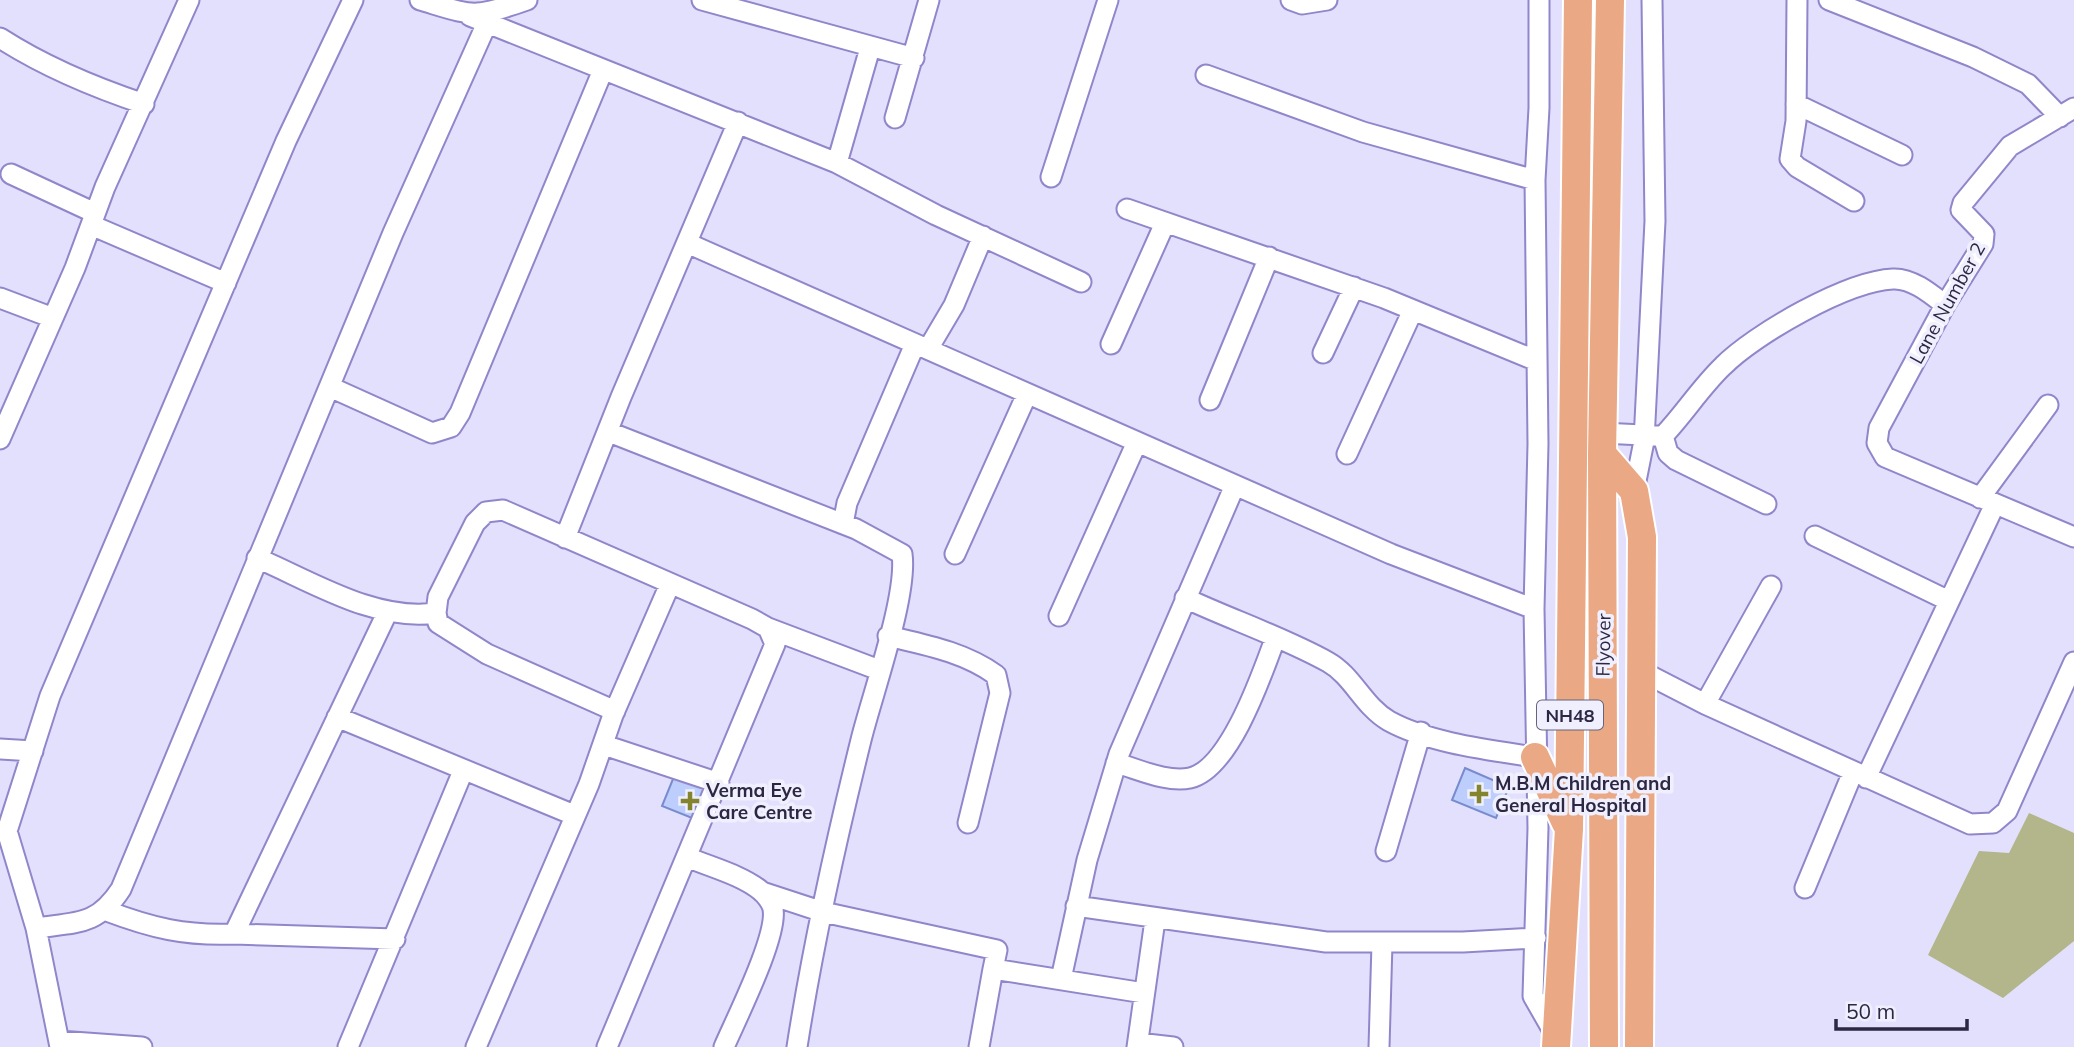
<svg xmlns="http://www.w3.org/2000/svg" width="2074" height="1047" viewBox="0 0 2074 1047" font-family="Mulish,sans-serif">
  <style>
    .green { fill: #b3b58a }
    .building { fill: #bdcdfc; stroke: #788ccd; stroke-width: 2 }
    .lines { fill: none; stroke-linecap: round; stroke-linejoin: round }
    .minor-casing { stroke: #9086ca; stroke-width: 23 }
    .highway-casing { stroke: #fff; stroke-width: 32 }
    .minor { stroke: #fff; stroke-width: 19 }
    .highway { stroke: #eaa884; stroke-width: 28 }
    .poi-dot { fill: #83842d; stroke: #f0effe; stroke-width: 2.5 }
    .labels { text-anchor: middle; dominant-baseline: central; stroke-width: 7; stroke-linejoin: round; paint-order: stroke }
    .shield { fill: #f0effe; stroke: #67637b; stroke-width: 2 }
    .shield-label { font-size: 18px; font-weight: bold; fill: #2c2743 }
    .street-label { font-size: 19px; fill: #2c2743; stroke: #f0effe }
    .poi-label { font-size: 19px; font-weight: bold; fill: #2c2743; stroke: #f0effe; text-anchor: start }
  </style>
  <rect width="100%" height="100%" fill="#e3e0fd"/>
  <path class="green" d="M2029 813 2074 833V941L2003 998 1928 955 1979 851 2009 853Z"/>
  <path class="building" d="M1465 768 1509 787 1496 818 1452 800Z
    M675 774 710 789 697 820 662 806Z"/>
  <g class="lines">
    <g class="minor-casing">
      <path id="minor" d="M420 0C474 16 472 19 527 0
        M702 0 914 58
        M1291 0 1302 4 1327 0
        M1539 0V108L1535 180 1538 444 1534 609 1538 828 1533 996 1557 1038
        M1797 0 1796 121 1790 159 1797 167 1854 201
        M1829 0 1973 57 2028 84 2060 117
        M470 16 837 163 936 215 1081 282
        M0 38C45 67 93 87 144 104
        M1206 75 1363 132 1535 180
        M1796 104 1902 155
        M2074 108 2010 146 1963 203 1961 210 1984 234 1983 244 1945 305 1879 428 1877 443 1885 457 2074 537
        M895 118 929 0
        M837 163 870 48
        M11 174 95 213
        M1051 177 1108 0
        M1127 209 1384 298 1537 361
        M91 225 226 283
        M687 243 1391 554 1534 609
        M0 298 53 318
        M1111 344 1165 223
        M928 349 954 305 983 236
        M1323 353 1354 287
        M330 387 432 433 451 427 460 413 603 70
        M1210 400 1269 257
        M609 432 856 529 902 554C908 595 872 695 861 740 836 841 813 944 797 1047
        M1602 433 1663 436C1684 414 1701 387 1723 366 1755 334 1847 281 1893 279 1912 278 1931 294 1945 305
        M1663 436 1668 453 1676 460 1766 504
        M0 439 75 268 105 187 189 0
        M1347 454 1413 310
        M1634 491 1644 441 1655 221 1652 0
        M1980 498 2048 405
        M843 524 847 503 915 344
        M1815 536 1949 601
        M565 538 621 397 738 122
        M955 554 1027 394
        M257 558C311 581 375 622 436 613
        M1185 598C1232 620 1283 637 1328 662 1353 676 1363 706 1389 721 1429 743 1490 750 1535 757
        M1059 616 1137 442
        M768 628 879 670
        M888 636C926 645 964 652 996 675L1000 693 968 823
        M1639 670 1705 704 1970 824 1993 823 2007 811 2074 662
        M1705 704 1771 586
        M337 717 574 815
        M604 745 719 783
        M0 749 33 751
        M1116 763C1138 769 1167 783 1190 778 1230 769 1262 674 1275 639
        M1866 778 1995 504
        M1386 851 1421 732
        M687 857C710 867 742 875 761 891 766 895 772 903 773 909 778 936 736 1019 724 1047
        M1805 888 1853 772
        M762 892 823 912 997 950 993 969 1144 993
        M1076 906 1326 942H1463L1536 938
        M107 911C152 928 185 936 234 934L387 613
        M36 928C77 922 97 926 121 889L393 233 487 23
        M234 934 395 939
        M1061 979 1087 860 1119 754 1235 485
        M59 1041 142 1047
        M1138 1043 1173 1047
        M60 1047 36 928 7 831 50 696 286 141 353 0
        M348 1047 463 771
        M476 1047 589 784 613 715 670 584
        M607 1047 775 644 768 628 752 619 503 510 486 512 475 523 438 597 436 613 438 623 487 654 615 711
        M979 1047 993 969
        M1137 1047 1155 920
        M1379 1047 1382 943"/>
    </g>
    <g class="highway-casing">
      <path id="highway" d="M1602 454 1634 491 1642 537 1639 1047
        M1535 757 1566 823
        M1556 1047 1569 829 1578 0
        M1604 1047 1602 454 1610 0"/>
    </g>
    <use href="#minor" class="minor"/>
    <use href="#highway" class="highway"/>
  </g>
  <g class="poi-dot">
    <path d="M1475.5 783.5h7v7h7v7h-7v7h-7v-7h-7v-7h7z"/>
    <path d="M686.5 790.5h7v7h7v7h-7v7h-7v-7h-7v-7h7z"/>
  </g>
  <g class="labels">
    <rect class="shield" x="1537" y="700.5" width="66" height="29" rx="5"/>
    <g class="shield-label">
      <text x="1570" y="715">NH48</text>
    </g>
    <g class="street-label">
      <text transform="translate(1947 303) rotate(-61)">Lane Number 2</text>
      <text transform="translate(1603 645) rotate(-89)">Flyover</text>
    </g>
    <g class="poi-label">
      <text x="1495" y="783">M.B.M Children and<tspan x="1495" dy="22">General Hospital</tspan></text>
      <text x="706" y="790">Verma Eye<tspan x="706" dy="22">Care Centre</tspan></text>
    </g>
  </g>
  <path d="M1836 1019v10h131v-10" fill="none" stroke="#2c2743" stroke-width="3.5"/>
  <text x="1846" y="1019" font-size="21" fill="#2c2743" stroke="#f0effe" stroke-width="5" paint-order="stroke">50 m</text>
</svg>
